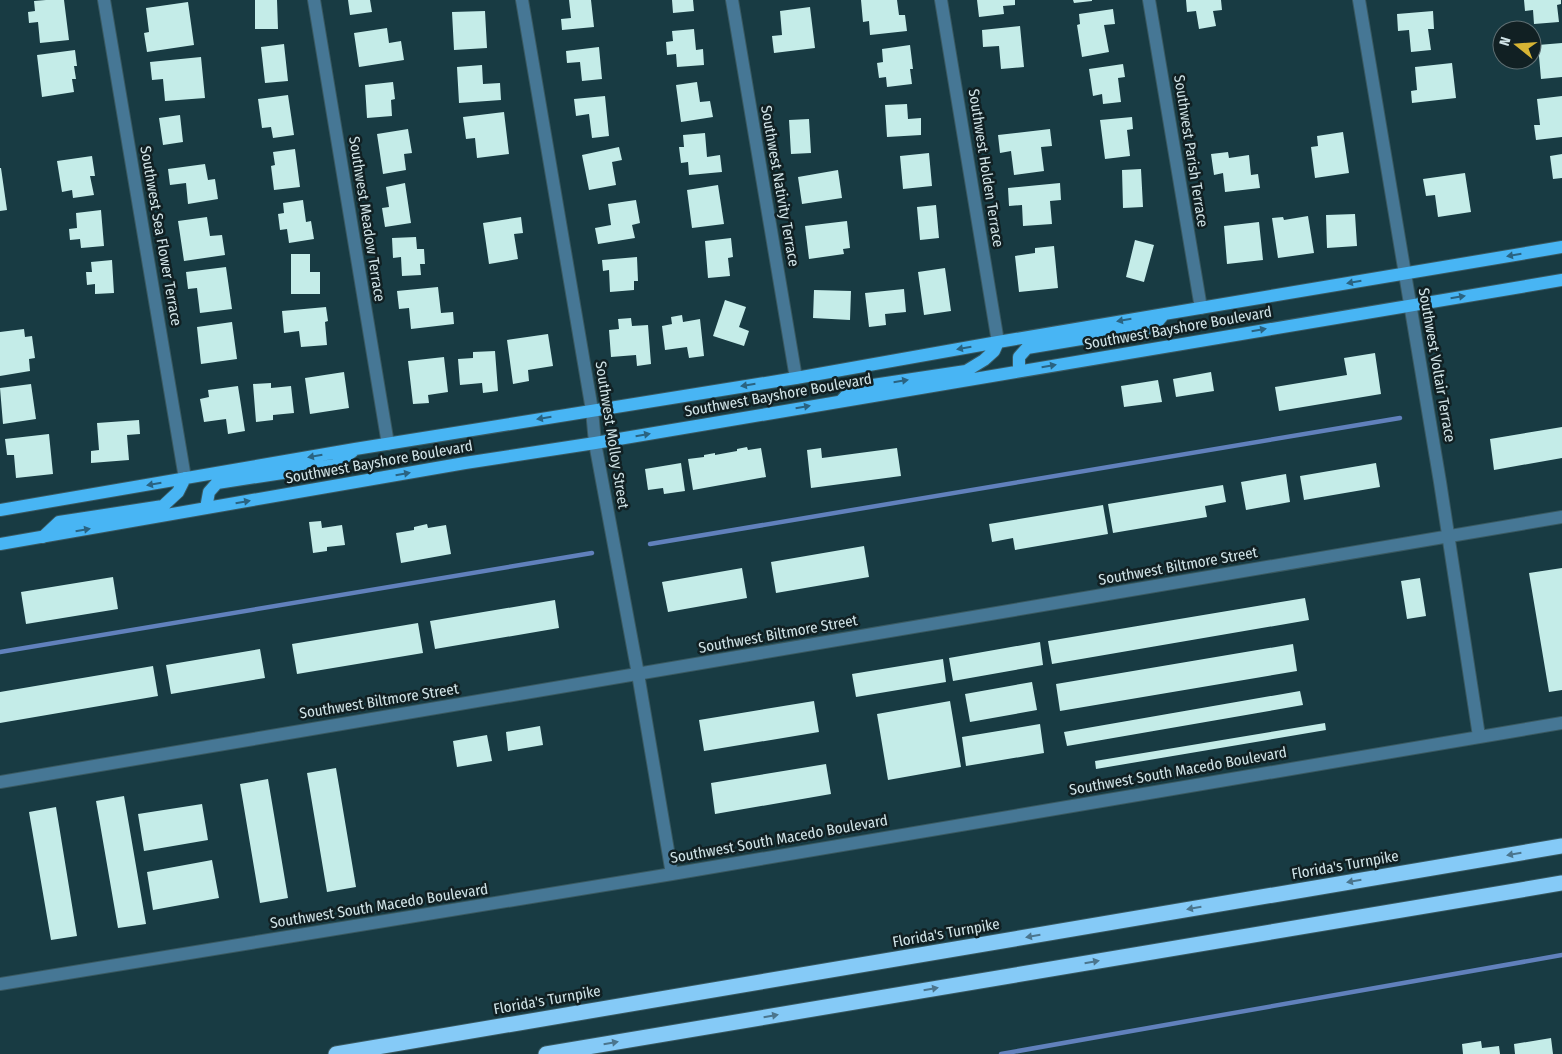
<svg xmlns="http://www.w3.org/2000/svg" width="1562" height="1054" viewBox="0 0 1562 1054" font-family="'Fira Sans Condensed',sans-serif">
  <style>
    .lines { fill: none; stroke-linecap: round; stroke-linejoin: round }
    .stream { stroke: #6181bc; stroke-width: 4.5 }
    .building { fill: #c4ece8 }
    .minor-casing { stroke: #395961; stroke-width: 14 }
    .major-casing { stroke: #395961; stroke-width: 14 }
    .highway-casing { stroke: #395961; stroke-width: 17 }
    .minor { stroke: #467795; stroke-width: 12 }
    .major { stroke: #48b5f4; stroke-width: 12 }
    .highway { stroke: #85caf7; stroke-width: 15 }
    .oneway { fill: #2a6381 }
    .oneway2 { fill: #4b758d }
    .labels { text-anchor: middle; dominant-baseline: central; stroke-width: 5; stroke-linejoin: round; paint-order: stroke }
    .street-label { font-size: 15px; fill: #d1e4e8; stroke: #112023 }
  </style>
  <rect width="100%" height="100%" fill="#183b43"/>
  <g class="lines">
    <path class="stream" d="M650 544 1400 418
      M0 652 592 553
      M1001 1054 1562 955"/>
  </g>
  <path class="building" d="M46 0H64L69 40 40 43 38 22 29 23 28 12 35 11 34 1Z
    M255 0H277L278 29H255Z
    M348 0H370L372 12 350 15Z
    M569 0H591L594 27 562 30 561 19 571 18Z
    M672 0H693L694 11 673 13Z
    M861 0H897L899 15H905L907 31 870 35 869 21 863 22Z
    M977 0H1015V5L1003 6 1004 14 979 17Z
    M1073 0H1092V1L1074 3Z
    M1186 0H1221L1222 10 1213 11 1216 26 1199 29 1196 11 1187 12Z
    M1524 0H1561V4L1557 5 1559 22 1534 24 1533 10 1525 11Z
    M188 2 194 45 147 52 144 33 149 32 146 8Z
    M810 7 815 48 774 53 772 36 782 35 780 11Z
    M1113 9 1115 24 1104 25 1109 52 1082 57 1077 25 1080 24 1079 14Z
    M485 11 487 48 454 50 452 12Z
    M1433 11 1434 29H1428L1431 50 1411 52 1409 30 1398 31 1397 14Z
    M1020 26 1024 67 1001 69 999 46 983 47 982 30Z
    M387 28 389 43 401 41 404 60 359 67 354 33Z
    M694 29 696 50 703 49 704 65 677 67 676 54 667 55 666 42 673 41 672 31Z
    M1562 43V77L1541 79 1538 45Z
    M284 44 288 81 265 83 261 47Z
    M910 45 913 69H910L912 84 887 87 886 77 879 78 877 63 883 62 882 49Z
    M599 47 602 79 582 81 580 62 567 63 566 51Z
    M75 50 77 66H74L76 79H72L74 92 42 97 37 55Z
    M201 57 205 98 165 101 163 79 152 80 150 62Z
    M1452 63 1456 98 1412 103 1411 91 1417 90 1415 67Z
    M1123 64 1125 77 1118 78 1121 102 1103 104 1102 94 1093 96 1089 69Z
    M482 65 483 84 500 83 501 100 459 103 457 67Z
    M393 82 395 99 391 100 392 116 367 118 365 85Z
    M697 82 700 102 710 101 713 117 681 122 676 85Z
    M288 95 294 135 273 138 271 127 262 128 258 99Z
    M605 96 609 136 592 138 589 114 576 116 574 99Z
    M1562 96V137L1536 140 1534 125H1540L1537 99Z
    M907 104 908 119 921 118V135L887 137 885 105Z
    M504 112 509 154 477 158 475 138 466 139 463 117Z
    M180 115 183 142 163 145 159 118Z
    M1132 117 1133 129 1127 130 1130 156 1105 159 1100 120Z
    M809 119 811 153 791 154 789 120Z
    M408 129 412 153 404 154 406 170 383 174 377 134Z
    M1050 129 1052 146 1041 147 1044 171 1014 175 1011 151 1000 153 998 135Z
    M1343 132 1349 173 1315 178 1311 147 1318 146 1317 136Z
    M705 133 707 157 720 155 722 172 689 175 688 162 681 163 679 147H684L683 135Z
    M619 147 622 160 612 162 616 185 589 190 582 155Z
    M295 149 300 187 274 190 271 166 275 165 273 152Z
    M1228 152 1229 158 1249 155 1251 175 1258 174 1260 188 1225 192 1223 173 1214 175 1211 154Z
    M929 153 932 186 903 189 900 156Z
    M1562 154V178L1553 179 1550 156Z
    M92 156 95 176H90L94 195 73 198 72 190 62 192 57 161Z
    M205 164 208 180 215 179 218 199 188 204 186 183 170 185 168 169Z
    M0 168H1L7 210 0 211Z
    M1141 169 1143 207 1123 208 1122 170Z
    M838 170 842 198 802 204 798 177Z
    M1465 173 1471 212 1438 217 1435 195 1426 196 1423 179Z
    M405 183 411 223 385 227 382 208 389 207 386 187Z
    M1060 183 1061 200 1050 201 1052 224 1023 226 1022 205 1009 206 1008 188Z
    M718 185 724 224 692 228 687 190Z
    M303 200 306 222 311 221 314 239 289 243 287 229 280 230 278 214 284 213 283 203Z
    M636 200 640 223 632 225 635 238 598 244 595 228 611 225 608 204Z
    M936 205 939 238 920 240 917 207Z
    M101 210 104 246 81 248 80 239 70 240 69 229 77 228 76 213Z
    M1355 214 1357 246 1327 248 1326 215Z
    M1308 216 1314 253 1278 258 1272 218 1283 217 1284 220Z
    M207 217 210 236 222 235 225 255 184 261 178 221Z
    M521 217 523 233 514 234 518 259 489 264 483 223Z
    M847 221 850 248 843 249 844 254 809 259 805 226Z
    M1259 222 1263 260 1227 264 1224 226Z
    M416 237 417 249H424L425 264H420L421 275 402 276 401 257 393 258 392 238Z
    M731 238 733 257 728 258 730 276 708 278 705 241Z
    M1135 240 1154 245 1144 282 1126 277Z
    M1054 246 1058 288 1019 292 1015 256 1035 253V248Z
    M291 254H310V272H320V294H291Z
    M637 257 638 281H634V290L610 292 609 270 603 271 602 260Z
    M112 260 114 293 95 294V284L87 285 86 272H92L91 262Z
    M226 267 232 309 200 313 197 288 188 289 186 272Z
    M945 268 951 311 924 315 918 272Z
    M438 287 441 313 453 312 454 324 411 329 409 308 399 309 397 291Z
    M904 289 906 312 885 314 886 325 869 327 865 293Z
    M814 290 851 291 850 320 813 318Z
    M725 300 746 307 739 327 749 331 744 346 713 336Z
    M326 307 328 321 325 322 327 345 301 347 299 331 284 333 282 311Z
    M682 315 683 322 700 319 704 356 689 358 687 347 665 350 662 326 672 324 671 317Z
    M631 318 632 326 648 325 651 364 637 366 636 355 611 357 609 330 619 329 618 319Z
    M232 322 237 359 201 364 197 327Z
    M24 329 25 337 32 336 35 358 29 359 30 371 0 376V332Z
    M548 334 553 366 528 370 529 381 513 384 507 340Z
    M495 351 498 391 483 393 482 383 460 385 458 359 473 358V352Z
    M1375 353 1381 394 1279 411 1275 387 1347 375 1344 358Z
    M444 357 448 392 428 395 429 403 413 404 408 361Z
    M344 372 349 408 310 414 305 378Z
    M1211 372 1214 391 1176 397 1173 379Z
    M1158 380 1162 402 1124 407 1121 386Z
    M271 383V388L291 386 294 413 273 415V420L256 422 253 384Z
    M31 384 36 419 3 424 0 388Z
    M238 386 245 431 228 434 226 419 204 422 200 399 209 397 208 390Z
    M139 420 140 434 127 435 129 460 91 463V451L99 450 97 423Z
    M1562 427V458L1494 470 1490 439Z
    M49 434 53 474 16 478 14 455H7L5 439Z
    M747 447 748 450 761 448 766 477 693 490 688 459 704 457V455L715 453V455L737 451V449Z
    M821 448 822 458 897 448 901 476 811 488 807 450Z
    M681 463 685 491 664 494 663 488 648 490 645 469Z
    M1376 463 1380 487 1304 500 1300 476Z
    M1286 474 1290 502 1246 510 1241 482Z
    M1223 485 1226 502 1205 506 1207 517 1113 533 1108 504Z
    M1103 505 1108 534 1015 550 1013 538 992 542 989 524Z
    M321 521 322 528 342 525 345 545 327 547V551L313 553 309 522Z
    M427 524 428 528 446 525 451 554 401 563 396 533 414 530V527Z
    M864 546 869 577 776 593 771 562Z
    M742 568 747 598 668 612 662 582Z
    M1562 568V690L1549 692 1529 573Z
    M113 577 118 609 26 624 21 592Z
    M1420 578 1426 616 1407 619 1401 581Z
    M1305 598 1309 620 1052 664 1048 641Z
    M555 600 559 628 435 649 430 621Z
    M418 623 423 653 297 674 292 644Z
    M1040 642 1043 665 953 681 949 658Z
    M1293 644 1297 671 1060 711 1056 684Z
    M260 649 265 678 171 694 166 665Z
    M943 659 946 682 856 697 852 674Z
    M153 666 158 696 0 723V692Z
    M1032 682 1037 710 970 722 965 694Z
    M1300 691 1303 705 1067 746 1064 732Z
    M814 701 819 732 704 751 699 720Z
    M950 701 961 767 888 780 877 714Z
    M1325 723 1326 730 1096 769 1095 761Z
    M1040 724 1044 753 966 766 962 737Z
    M540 726 543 745 508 751 506 732Z
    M487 735 492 761 457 767 453 741Z
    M826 764 831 794 715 814 711 783Z
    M336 768 356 887 327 892 307 773Z
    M268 779 288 898 260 903 240 784Z
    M124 796 146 924 118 928 96 801Z
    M202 804 208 840 144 851 138 814Z
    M56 807 77 936 51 940 29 812Z
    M212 860 219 898 153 910 147 872Z
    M1551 1038 1553 1054H1515L1514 1044Z
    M1481 1041 1482 1048 1499 1046 1500 1054H1463L1462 1044Z"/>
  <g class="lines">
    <g class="minor-casing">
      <path id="minor" d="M104 0 185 478
        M314 0 388 444
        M522 0 592 410 595 443 638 674 672 874
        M732 0 796 378
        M941 0 998 342
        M1149 0 1201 308
        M1359 0 1440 482 1479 736
        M0 782 1562 517
        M0 984 672 874 1562 723"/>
    </g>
    <g class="major-casing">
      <path id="major" d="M1019 371V357L1027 348 1153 327 1164 314
        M841 401 853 388 966 371 984 360 994 351 998 342
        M206 508 209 492 217 483 335 465 353 451
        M0 510 355 449 796 378 998 342 1562 247
        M43 537 59 522 163 506 178 492 185 478
        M0 544 465 463 595 443 1562 280"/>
    </g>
    <g class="highway-casing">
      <path id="highway" d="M336 1054 1562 846
        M546 1054 1562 883"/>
    </g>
    <use href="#minor" class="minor"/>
    <use href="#major" class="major"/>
    <use href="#highway" class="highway"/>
  </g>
  <defs><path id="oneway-solid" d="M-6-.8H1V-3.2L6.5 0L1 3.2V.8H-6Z" transform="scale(1.25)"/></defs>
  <g class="oneway">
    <use href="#oneway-solid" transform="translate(1514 255) rotate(170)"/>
    <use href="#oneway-solid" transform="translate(1354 282) rotate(170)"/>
    <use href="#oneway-solid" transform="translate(1458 297) rotate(-9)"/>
    <use href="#oneway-solid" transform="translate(1124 320) rotate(170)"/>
    <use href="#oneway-solid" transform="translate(1259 330) rotate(-10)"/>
    <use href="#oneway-solid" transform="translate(964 348) rotate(170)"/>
    <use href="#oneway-solid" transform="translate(1049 366) rotate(-10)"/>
    <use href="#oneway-solid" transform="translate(901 381) rotate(-9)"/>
    <use href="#oneway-solid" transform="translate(748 385) rotate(171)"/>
    <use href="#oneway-solid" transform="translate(803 407) rotate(-10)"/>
    <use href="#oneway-solid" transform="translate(544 418) rotate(171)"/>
    <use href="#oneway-solid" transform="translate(643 435) rotate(-10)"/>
    <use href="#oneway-solid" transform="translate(315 456) rotate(170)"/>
    <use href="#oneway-solid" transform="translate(403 474) rotate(-10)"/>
    <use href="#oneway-solid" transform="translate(154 484) rotate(170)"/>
    <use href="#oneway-solid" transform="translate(243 502) rotate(-10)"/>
    <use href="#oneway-solid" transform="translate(83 530) rotate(-10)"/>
  </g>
  <g class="oneway2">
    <use href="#oneway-solid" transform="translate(1514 854) rotate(170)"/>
    <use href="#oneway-solid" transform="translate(1354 881) rotate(170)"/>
    <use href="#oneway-solid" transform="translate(1194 908) rotate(170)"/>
    <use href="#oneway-solid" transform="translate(1033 936) rotate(170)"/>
    <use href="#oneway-solid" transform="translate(1092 962) rotate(-10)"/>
    <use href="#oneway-solid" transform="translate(931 989) rotate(-10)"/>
    <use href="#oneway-solid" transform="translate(771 1016) rotate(-10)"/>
    <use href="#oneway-solid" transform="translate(611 1043) rotate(-10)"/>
  </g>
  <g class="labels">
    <g class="street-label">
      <text transform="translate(1191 151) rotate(81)">Southwest Parish Terrace</text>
      <text transform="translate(986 168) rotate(81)">Southwest Holden Terrace</text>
      <text transform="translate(780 186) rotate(80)">Southwest Nativity Terrace</text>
      <text transform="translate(367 219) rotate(81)">Southwest Meadow Terrace</text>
      <text transform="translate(161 236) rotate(80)">Southwest Sea Flower Terrace</text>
      <text transform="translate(1178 328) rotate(-10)">Southwest Bayshore Boulevard</text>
      <text transform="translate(1437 365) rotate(80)">Southwest Voltair Terrace</text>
      <text transform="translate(778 395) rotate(-10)">Southwest Bayshore Boulevard</text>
      <text transform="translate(612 435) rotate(81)">Southwest Molloy Street</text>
      <text transform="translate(379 462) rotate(-10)">Southwest Bayshore Boulevard</text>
      <text transform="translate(1178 566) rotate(-10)">Southwest Biltmore Street</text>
      <text transform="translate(778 634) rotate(-10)">Southwest Biltmore Street</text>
      <text transform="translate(379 701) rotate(-9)">Southwest Biltmore Street</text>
      <text transform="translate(1178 771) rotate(-10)">Southwest South Macedo Boulevard</text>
      <text transform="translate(779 839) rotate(-10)">Southwest South Macedo Boulevard</text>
      <text transform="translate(1345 865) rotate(-10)">Florida's Turnpike</text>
      <text transform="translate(379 906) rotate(-9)">Southwest South Macedo Boulevard</text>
      <text transform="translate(946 933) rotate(-10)">Florida's Turnpike</text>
      <text transform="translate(547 1000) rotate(-10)">Florida's Turnpike</text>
    </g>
  </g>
  <g transform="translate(1517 45) rotate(287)"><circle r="24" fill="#112023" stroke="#5e6e72"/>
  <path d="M0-4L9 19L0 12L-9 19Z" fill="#d7b434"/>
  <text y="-8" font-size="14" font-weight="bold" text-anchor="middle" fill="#d1e4e8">N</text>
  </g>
</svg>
